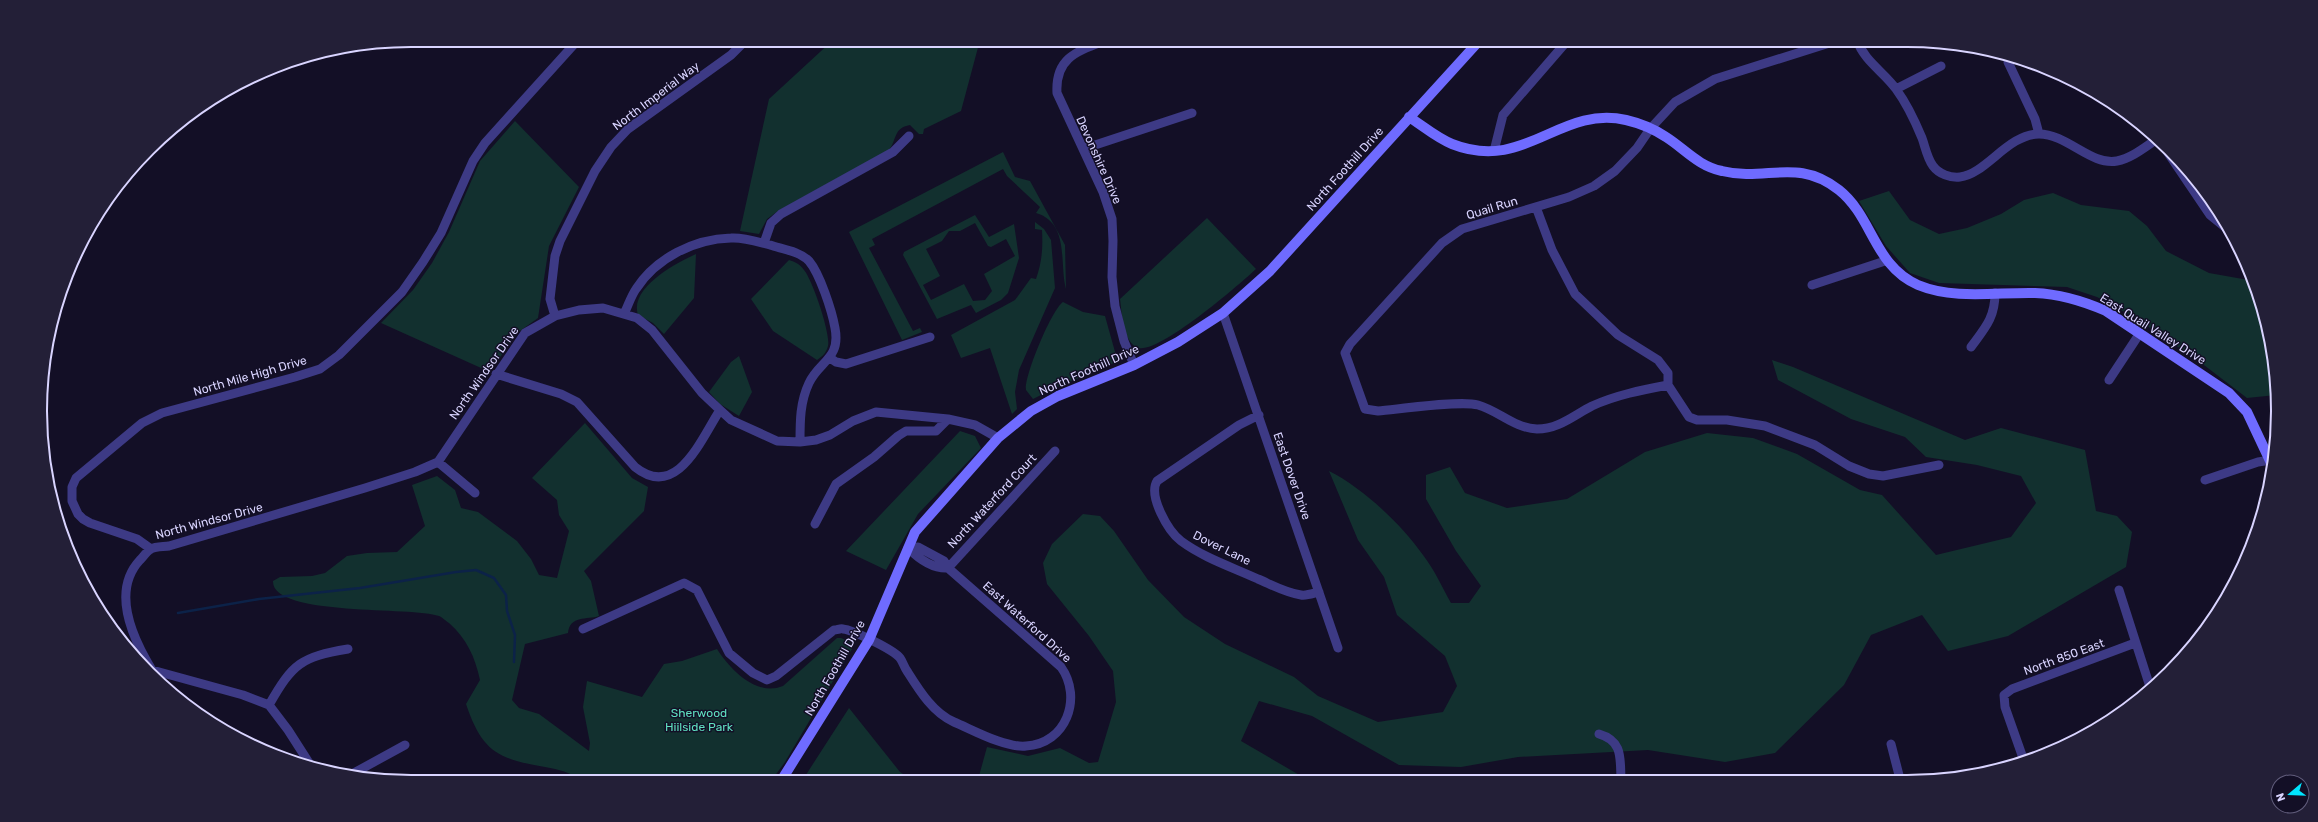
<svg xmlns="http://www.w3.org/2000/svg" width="2318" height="822" viewBox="0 0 2318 822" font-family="Rubik,sans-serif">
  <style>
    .green { fill: #12302f; fill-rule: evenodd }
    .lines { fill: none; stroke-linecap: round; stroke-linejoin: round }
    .stream { stroke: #0c2248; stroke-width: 2.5 }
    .street { stroke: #3d3a85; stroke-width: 9 }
    .secondary { stroke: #6f6bff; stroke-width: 10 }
    .labels { text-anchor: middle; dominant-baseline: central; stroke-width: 3; stroke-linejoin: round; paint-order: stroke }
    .street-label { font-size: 12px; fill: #d9d4ff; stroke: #130f26 }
    .park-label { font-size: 12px; fill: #5fe0c0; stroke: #130f26 }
    .rim { fill: none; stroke: #d9d4ff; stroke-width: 2 }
  </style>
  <rect width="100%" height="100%" fill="#130f26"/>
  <path class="green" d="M833 40H980L961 111 924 129 923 134H919L910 125C893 128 897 140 889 150L778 211 767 219 759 234 740 231 769 99Z
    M515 121 579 187 549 246 538 318 517 333 490 372 381 323 413 290 432 263 449 232 480 161Z
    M1003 152 1015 177 1030 181 1065 245 1066 289C1059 264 1070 223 1036 213L1040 207 1007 176 1003 169 872 239 875 245 869 248 913 331 920 328 922 332 902 340 849 232Z
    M1889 191 1910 220 1939 234 1967 228 2001 214 2024 200 2053 193 2081 205 2129 211 2147 226 2166 251 2209 273 2254 281 2258 292 2275 362 2276 395 2247 398 2200 362 2137 319 2097 297 2067 287 1939 283 1910 273 1886 246 1859 201Z
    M975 215 989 237 1014 224 1019 258 1008 293 1001 300 976 313 971 305 937 319 903 255 904 252ZM975 223 988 246 991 247 1006 239 1015 256 984 274 992 291 985 300 973 301 964 284 931 300 923 285 940 276 926 249 942 241 949 231H960Z
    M1207 218 1256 269C1241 283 1154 359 1136 347 1122 338 1122 313 1120 299Z
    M1035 222 1044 229 1051 240 1055 288 1019 370 1015 392 1017 409 1012 414 990 348 961 358 951 335 1015 300 1031 278 1036 279C1042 262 1043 248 1042 230L1035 229Z
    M696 254 694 298 664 334 653 323 638 315C629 288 676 263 696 254Z
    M789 260C795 262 800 264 804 270 812 279 831 334 828 346 826 353 823 356 817 360L773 331 751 299Z
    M1063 302 1083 312 1105 316 1117 359 1114 363 1055 388 1033 399 1026 390C1024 376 1052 309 1063 302Z
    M739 356 752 392 739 416 720 404 709 392 731 362Z
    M1772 360 1793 367 1965 440 2001 428 2085 450 2096 511 2117 516 2132 532 2126 567 2008 636 1948 651 1922 615 1871 635 1844 685 1775 753 1725 762 1648 750 1518 757 1461 767 1399 765 1312 716 1259 701 1241 741 1301 776 1304 780 947 781 979 776 987 747 1028 756 1060 748 1089 763 1098 762 1116 702 1113 671 1089 636 1047 584 1043 563 1052 544 1083 514 1100 516 1114 531 1148 580 1184 617 1225 644 1294 677 1318 696 1378 722 1443 712 1457 686 1445 656 1397 615 1384 577 1358 540 1329 471C1363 488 1401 524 1423 555 1434 569 1442 587 1451 603H1469L1481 586 1456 551 1426 499V475L1450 467 1465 493 1507 508 1567 499 1645 452 1707 433 1753 438 1797 454 1860 490 1882 495 1936 555 2011 537 2036 503 2021 476 1977 465 1926 457 1905 437 1851 419 1778 380Z
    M585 423 632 478 648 487 644 511 584 571 591 581 599 616C587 620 570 615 568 633L525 644 512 700 519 708 539 714 589 751 590 743 583 707 587 681 642 697 664 664 682 661 717 649C730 669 756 697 783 686L837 638H841L850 642 852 649 785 762 771 781 581 782C570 771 559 770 545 767 497 759 482 751 466 704L480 680C475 657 467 639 449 623 446 621 442 617 439 616 413 606 272 617 273 581L280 577 312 576 325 573 347 556 367 553 397 552 425 526 412 485 437 476 455 490 461 508 478 512 517 541 531 559 539 575 557 578 569 531 559 515 557 500 532 478Z
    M960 431 975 436 981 448 918 514 886 570 846 551Z
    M849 708 900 772 914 781H802Z"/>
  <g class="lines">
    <path class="stream" d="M178 613 259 599 360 588 456 572 476 570 494 578 506 595 507 611 515 635 514 662"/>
    <path class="street" d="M1107 40C1078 51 1055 57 1057 93L1103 192 1112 219 1113 241 1112 277 1115 306 1124 341 1134 365
      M1857 40C1864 61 1884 72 1896 89 1907 104 1915 121 1922 138 1925 146 1927 158 1933 166 1939 174 1950 178 1960 177 1986 174 2008 134 2039 134 2067 134 2091 166 2117 161 2132 158 2145 147 2157 139
      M2008 62 2035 119 2039 134
      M1896 89 1941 66
      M2162 144 2210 215 2231 232
      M1083 149 1192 113
      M1494 151 1503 115 1568 40
      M1536 207 1552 250 1575 294 1618 335 1658 360 1668 373V385
      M764 243 771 223 781 214 893 152 909 136
      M1812 285 1885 261
      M1223 313 1338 648
      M624 314C628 306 631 296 636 289 656 258 694 239 731 238 743 237 758 242 770 245 782 249 799 251 809 261 820 274 832 311 835 328 841 359 819 361 809 383 800 402 800 421 800 442
      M555 316 550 299 555 256 560 241 595 171 611 147 628 129 731 55 746 40
      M1971 347C1985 328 1995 318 1995 293
      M830 358 836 362 846 364 930 337
      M496 374 561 394 577 402 635 467C677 501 701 439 720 410
      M2109 380 2140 333
      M1668 385C1642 390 1616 395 1592 406 1574 415 1559 429 1537 429 1514 428 1499 411 1478 405 1461 400 1400 409 1378 411L1365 409 1345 353 1350 344 1442 243 1462 229 1569 197 1594 186 1615 171 1637 148 1650 129 1675 102 1715 79 1839 40
      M1668 385 1689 417 1697 420H1727L1765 426 1815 445 1849 466 1869 474 1883 476 1939 465
      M1259 415 1239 425 1157 481C1148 496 1168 531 1181 541 1204 558 1232 567 1258 579 1272 585 1286 593 1301 595 1307 596 1314 593 1319 592
      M438 462 475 493
      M2205 480 2258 462 2271 460
      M815 524 836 484 874 457 898 436 906 431H936L948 419
      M908 548C918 558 933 569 948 568
      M151 549 137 539 90 523 83 519 78 514 72 501V487L76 478 142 423 162 413 295 377 320 369 339 355 402 292 423 262 441 233 473 161 485 143 578 40
      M948 568 1055 451
      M2119 590 2151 690
      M583 629 684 583 697 590 729 653 753 673 767 680 776 676 834 630C837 630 841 628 843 629 853 630 894 650 900 658 903 662 904 667 907 671 919 690 933 713 954 722 973 730 1005 748 1026 746 1066 744 1083 698 1061 667L948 568 944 561 918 547 908 548
      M269 705C293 663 301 657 348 649
      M1599 734C1623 741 1620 758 1621 779
      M1891 744 1900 779
      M2023 758 2005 707 2004 695 2012 689 2135 643
      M313 769 288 730 269 705 243 695 152 670C133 639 111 591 140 560 143 557 147 551 151 549 156 546 164 547 169 546L365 488 415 472 438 462 525 333 555 316 579 310 603 308 637 318 652 330 702 393 720 410 731 420 777 441 800 442 816 440 830 435 853 421 876 412 948 419 975 425 998 438
      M352 774 405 745"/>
    <path class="secondary" d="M1409 117C1423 126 1437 138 1452 144 1525 173 1559 105 1626 120 1639 123 1654 129 1666 137 1685 149 1698 166 1722 171 1766 182 1797 157 1839 190 1873 217 1874 266 1918 285 1954 300 1997 292 2035 293 2060 294 2083 301 2106 311L2229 393 2247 412 2272 465
      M781 781 869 640 915 532 998 438 1031 411 1058 396 1134 365 1178 342 1223 313 1270 271 1480 40"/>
  </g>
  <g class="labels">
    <g class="street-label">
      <text transform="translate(656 96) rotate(-37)">North Imperial Way</text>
      <text transform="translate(1099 160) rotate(66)">Devonshire Drive</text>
      <text transform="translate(1345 169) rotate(-48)">North Foothill Drive</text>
      <text transform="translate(1492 208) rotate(-17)">Quail Run</text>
      <text transform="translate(2153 329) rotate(32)">East Quail Valley Drive</text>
      <text transform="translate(1089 370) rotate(-24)">North Foothill Drive</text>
      <text transform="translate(484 373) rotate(-55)">North Windsor Drive</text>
      <text transform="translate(250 376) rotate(-16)">North Mile High Drive</text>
      <text transform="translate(1292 476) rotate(71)">East Dover Drive</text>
      <text transform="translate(992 501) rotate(-47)">North Waterford Court</text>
      <text transform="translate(209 521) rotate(-15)">North Windsor Drive</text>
      <text transform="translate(1222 548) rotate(26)">Dover Lane</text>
      <text transform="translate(1027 622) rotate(42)">East Waterford Drive</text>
      <text transform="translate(2064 657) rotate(-20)">North 850 East</text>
      <text transform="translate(835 668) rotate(-60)">North Foothill Drive</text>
    </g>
    <g class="park-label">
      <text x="699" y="713">Sherwood<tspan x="699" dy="14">Hiilside Park</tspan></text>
    </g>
  </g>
  <path d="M0 0H2318V822H0ZM411 47H1907A364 364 0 0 1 2271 411V411A364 364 0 0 1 1907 775H411A364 364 0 0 1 47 411V411A364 364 0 0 1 411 47Z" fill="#231f37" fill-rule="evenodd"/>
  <path class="rim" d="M411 47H1907A364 364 0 0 1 2271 411V411A364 364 0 0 1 1907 775H411A364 364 0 0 1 47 411V411A364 364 0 0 1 411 47Z"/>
  <g transform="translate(2290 794) rotate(251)"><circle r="19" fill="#130f26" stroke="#625e7d"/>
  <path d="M0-3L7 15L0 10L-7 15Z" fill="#00e5ff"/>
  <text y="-6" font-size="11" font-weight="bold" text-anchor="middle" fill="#d9d4ff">N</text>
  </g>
</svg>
